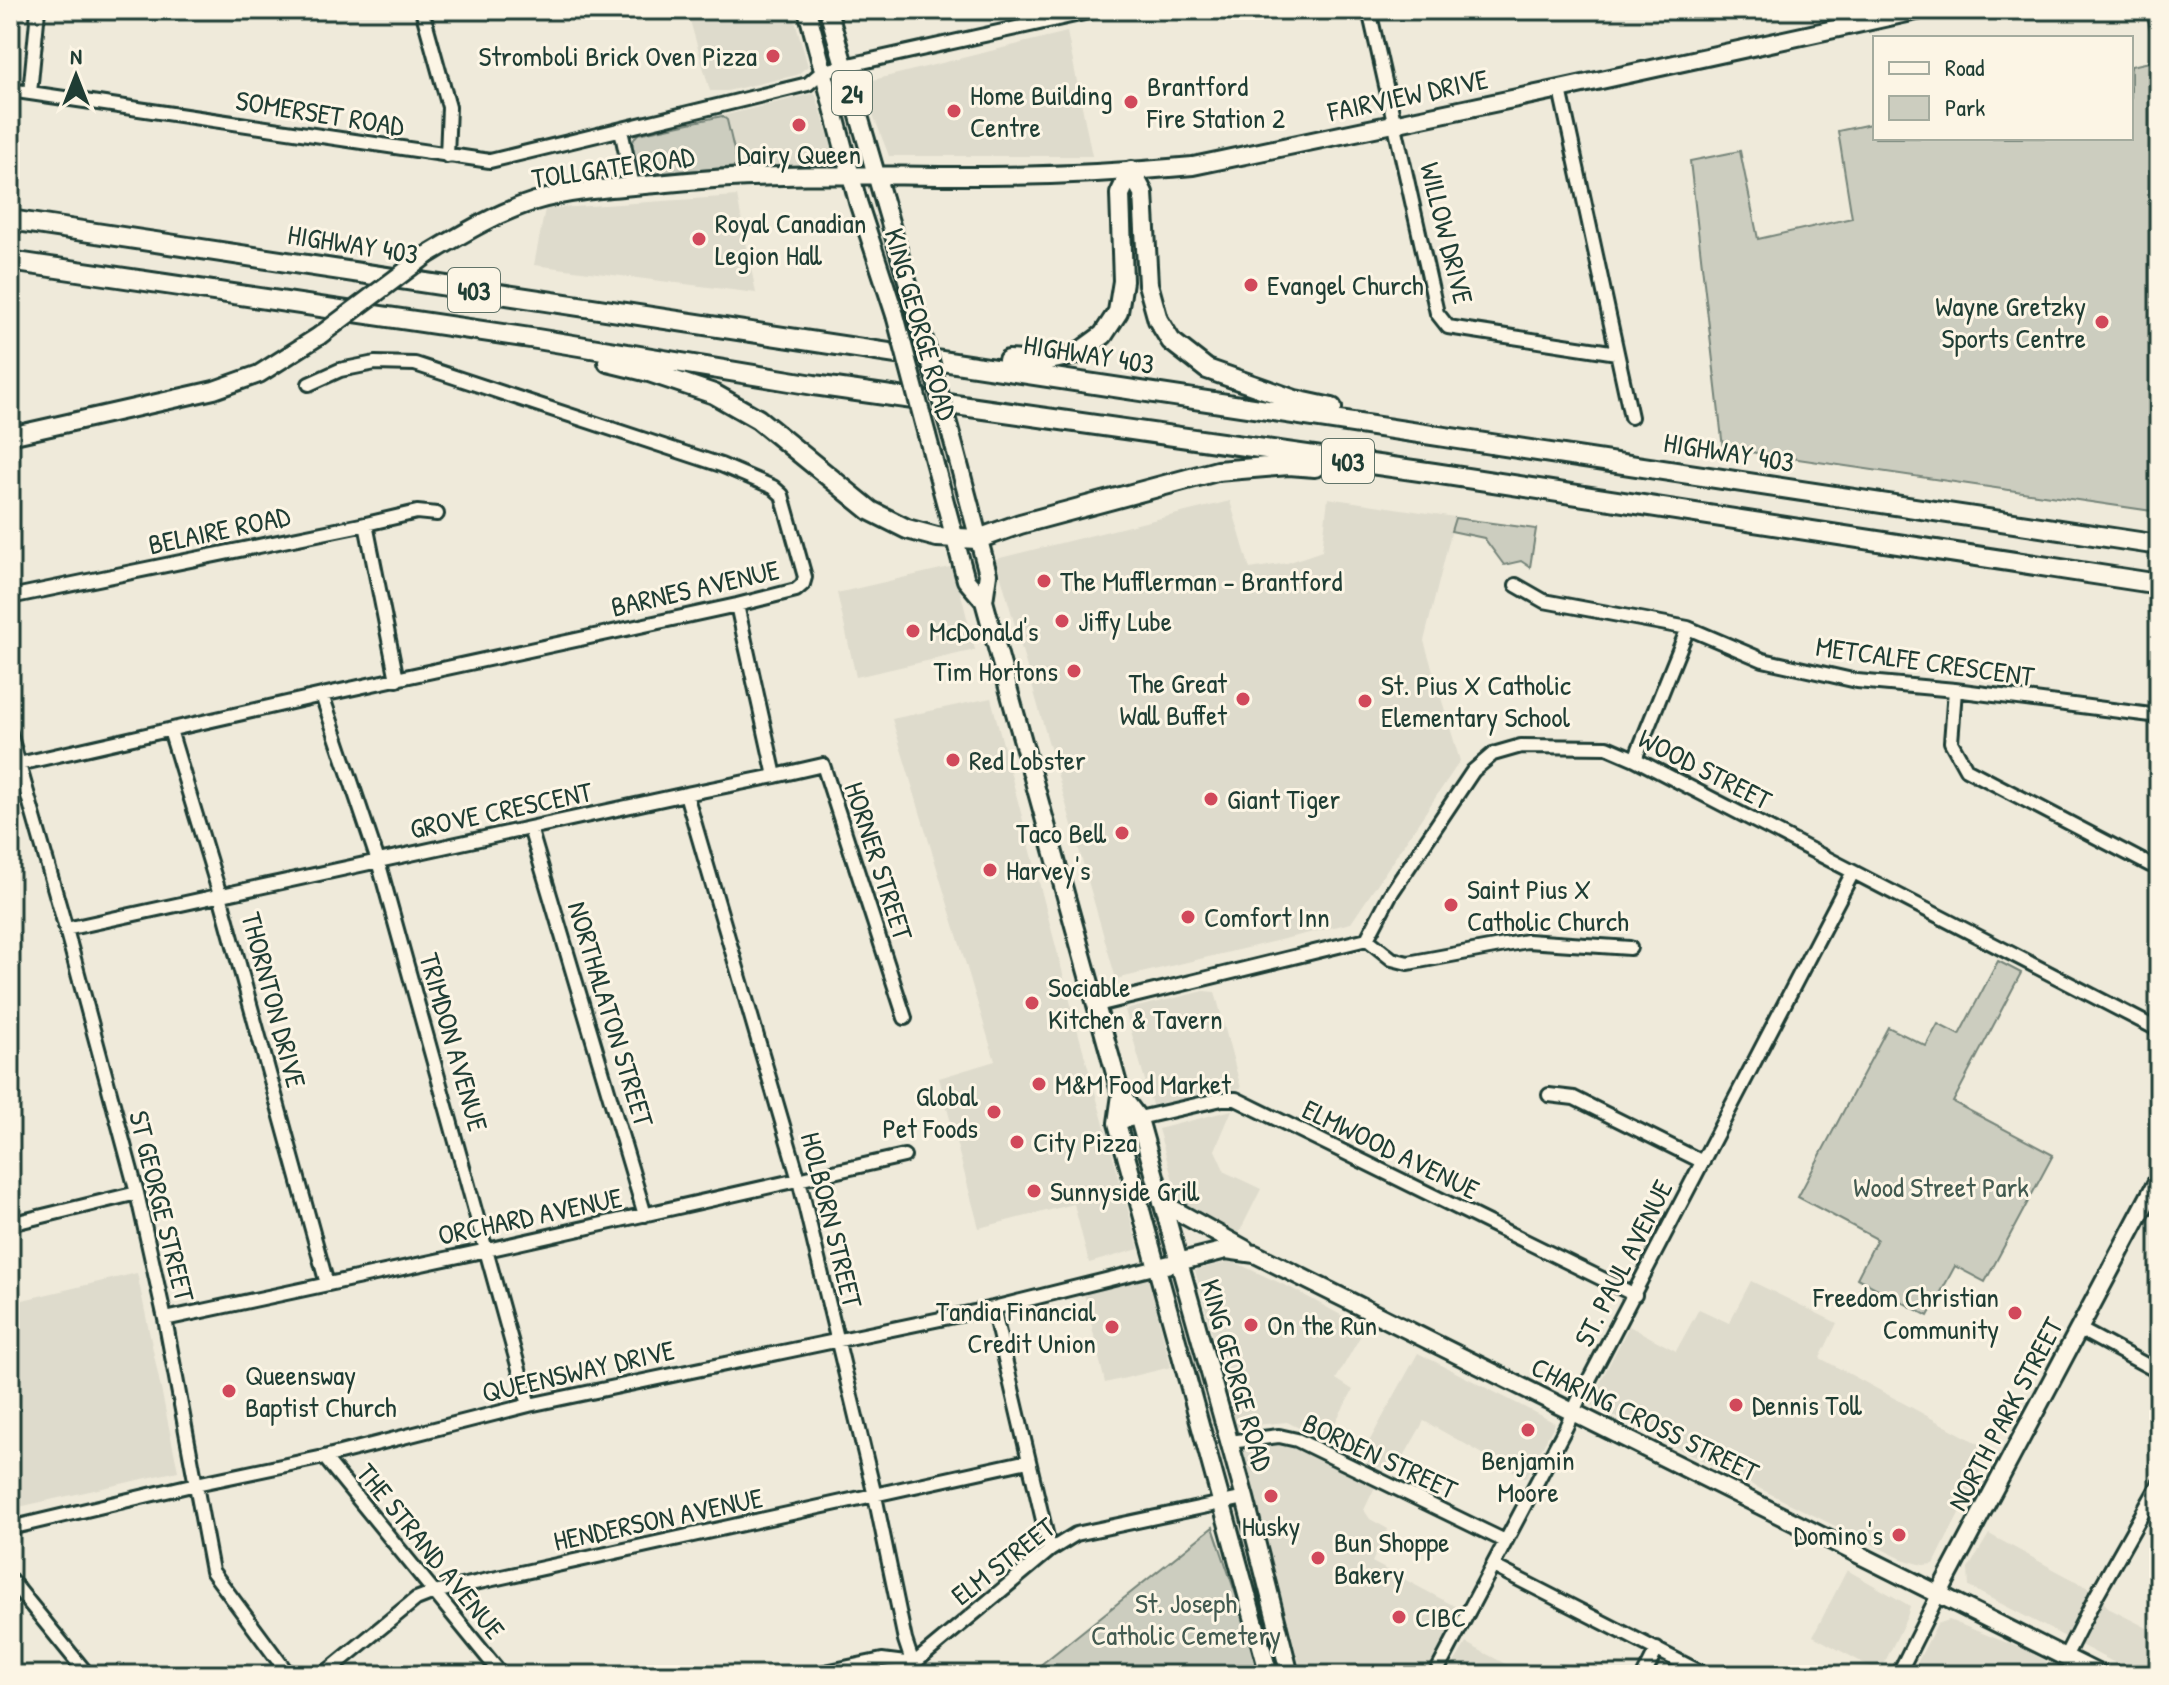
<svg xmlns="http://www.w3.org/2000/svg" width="2169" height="1685" viewBox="0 0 2169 1685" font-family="'Patrick Hand',sans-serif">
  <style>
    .built { fill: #dedbcc }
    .green { fill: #cccdbf; stroke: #76857a; stroke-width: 2 }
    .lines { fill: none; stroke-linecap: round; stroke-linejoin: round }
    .minor-casing { stroke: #1f3d34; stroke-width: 18 }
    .major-casing { stroke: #1f3d34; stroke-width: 22 }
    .highway-casing { stroke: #1f3d34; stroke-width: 24 }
    .minor { stroke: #fcf5e5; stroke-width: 12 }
    .major { stroke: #fcf5e5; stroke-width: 16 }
    .highway { stroke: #fcf5e5; stroke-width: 18 }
    .major-bridge-casing { stroke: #1f3d34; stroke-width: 22; stroke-linecap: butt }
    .major-bridge { stroke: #fcf5e5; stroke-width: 16 }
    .poi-dot { fill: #d1495b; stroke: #fcf5e5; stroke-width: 3 }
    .labels { text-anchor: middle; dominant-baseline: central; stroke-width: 6; stroke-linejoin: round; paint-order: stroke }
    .shield { fill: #fcf5e5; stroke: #617469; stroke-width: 2 }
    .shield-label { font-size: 26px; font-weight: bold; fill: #1f3d34 }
    .poi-label { font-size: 28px; fill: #1f3d34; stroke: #fcf5e5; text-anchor: start }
    .street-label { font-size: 28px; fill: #1f3d34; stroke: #fcf5e5 }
    .park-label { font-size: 28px; fill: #425a50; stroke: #fcf5e5 }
  </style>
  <rect width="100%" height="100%" fill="#efeada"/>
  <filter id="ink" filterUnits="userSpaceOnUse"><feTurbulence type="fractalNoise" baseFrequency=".0125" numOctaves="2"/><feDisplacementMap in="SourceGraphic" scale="16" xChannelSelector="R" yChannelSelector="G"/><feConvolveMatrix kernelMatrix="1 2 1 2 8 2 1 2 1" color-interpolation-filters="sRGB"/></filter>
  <g filter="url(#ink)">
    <path class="built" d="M687 10H792L808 66 797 75 727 91H710Z
      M1067 32 1092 156H889L861 83Z
      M815 93 836 158 830 164 823 166 735 168 738 166 727 121 722 116Z
      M737 196 756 293 534 265 545 209Z
      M1328 498 1455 517 1424 641 1460 761 1351 923 1116 979 996 559 1230 501 1250 569 1287 563 1322 551Z
      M954 566 975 650 856 677 837 593Z
      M991 698 1080 1039 1139 1249 1089 1263 1074 1204 979 1228 939 1078 995 1061 892 719Z
      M1204 991 1215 992 1241 1088 1152 1105 1125 1010Z
      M1232 1110 1215 1150 1225 1172 1261 1189 1239 1233 1180 1204 1158 1129Z
      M1232 1261 1291 1288 1365 1328 1336 1379 1353 1390 1325 1441 1287 1422 1237 1427 1195 1270Z
      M137 1273 178 1471 10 1509V1303Z
      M1148 1277 1171 1367 1105 1383 1084 1293Z
      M1751 1281 1837 1323 1820 1358 1990 1450 1934 1564 1923 1565 1902 1559 1589 1404 1629 1326 1676 1351 1699 1309 1729 1323Z
      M1418 1353 1555 1423 1526 1478 1424 1421 1394 1474 1360 1458Z
      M1283 1440 1376 1485 1364 1510 1370 1519 1388 1529 1372 1562 1462 1610 1425 1675H1302L1241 1444Z
      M1989 1534 2092 1590 2110 1609 2159 1634V1675H2138L1969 1587 1968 1569Z
      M1847 1570 1910 1606 1907 1617 1880 1672 1813 1636Z
      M1949 1620 2028 1651 2070 1675H1911L1937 1624Z
      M1466 1643 1526 1675H1447Z"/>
    <path class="green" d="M2159 60V512L1723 448 1690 161 1740 151 1758 239 1852 218 1838 131 1875 123V138H2131V66Z
      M722 116 727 120 738 167 647 174 638 171C633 160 628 143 638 134Z
      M1455 518 1536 529 1530 567 1521 561 1504 565 1484 538 1451 531Z
      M1998 961 2021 973 1953 1102 2053 1155 1985 1282 1955 1266 1928 1316 1857 1278 1877 1239 1798 1197 1888 1027 1926 1046 1938 1024 1959 1035Z
      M1213 1527 1263 1675H1028Z"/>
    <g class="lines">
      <g class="minor-casing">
        <path id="minor" d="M422 10 449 107 447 156
          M1369 10 1437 313 1448 327 1617 353
          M2154 10 2159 33
          M1560 89 1631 417
          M10 90 490 161 808 84 822 72 844 66 1098 10
          M30 93 38 10
          M621 130 633 186
          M366 524 397 680
          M1516 585 1544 601 1688 628 1763 660 1857 681 1955 690 2159 716
          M10 597 366 524 417 512 437 514
          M1955 690 1951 742 1966 769 2150 865 2159 861
          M322 695 378 861 529 1405
          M170 730 220 895 327 1284
          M10 733 66 929 137 1193 165 1319 212 1571 289 1675
          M1635 759 1688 628
          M10 766 322 695 737 605 796 590 803 584 805 577 782 495 773 487 721 465 415 364 375 363 340 370 309 384
          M775 776 823 765 905 1018
          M686 794 799 1180 875 1496 905 1640 913 1664 882 1660 811 1675
          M530 828 645 1215
          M66 929 686 794 775 776 737 605
          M1367 939 1392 959 1408 963 1527 941 1630 948
          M1097 1005 1367 939 1390 895 1473 771 1493 754 1521 746 1607 747 1635 759 2159 1030
          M1549 1095 1574 1098 1703 1162
          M1117 1123 1222 1099H1236L1635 1295
          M10 1224 137 1193
          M993 1308 1050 1550
          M165 1319 487 1250 904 1156
          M2079 1329 2159 1372
          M1229 1442 1279 1436 1297 1440 1505 1541
          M324 1457 502 1675
          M10 1528 196 1484 324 1457 529 1405 993 1308 1158 1267
          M1493 1566 1706 1675
          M10 1579 88 1675
          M2065 1657 2096 1596 2159 1484
          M323 1675 416 1599 434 1592 1028 1461
          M900 1675 1050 1550 1076 1534 1245 1498
          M1435 1675 1566 1427 1579 1399 1853 872
          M1644 1675 1657 1649
          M1898 1675 1939 1593"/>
      </g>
      <g class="major-casing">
        <path id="major" d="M807 10 858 202 895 315
          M828 10 918 318
          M427 255C462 234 496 213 535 201 576 189 625 187 667 183 773 172 881 176 987 176 1056 176 1125 172 1193 166L1560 89 1921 10
          M927 435 966 580 984 601
          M10 436 214 390 259 374 319 336
          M952 438 988 574 984 601 1121 1095 1117 1123 1269 1675
          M1121 1095 1139 1119 1245 1498 1290 1675
          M1162 1203 1245 1249
          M1158 1267 1226 1250 1255 1254 2101 1675
          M1939 1593 2159 1178"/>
      </g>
      <g class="highway-casing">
        <path id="highway" d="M1131 171 1143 193 1148 284 1158 320 1171 341 1207 369 1295 400 1332 408
          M10 220 2159 545
          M10 261 537 339 814 385 1434 473 2159 584
          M1008 360 1040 362 1077 354 1103 335 1118 312 1123 281 1120 194 1131 171
          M608 362 649 372 714 394 758 419 871 511 907 529 937 537 978 539 1020 524 1217 471 1289 465 1315 467"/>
      </g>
      <use href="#minor" class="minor"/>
      <use href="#major" class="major"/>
      <use href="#highway" class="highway"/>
      <g class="major-bridge-casing">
        <path id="major-bridge" d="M895 315 927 435
          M918 318 952 438
          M319 336 427 255"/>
      </g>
      <use href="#major-bridge" class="major-bridge"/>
    </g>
  </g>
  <g class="poi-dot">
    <circle cx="773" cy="56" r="8"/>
    <circle cx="1131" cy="102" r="8"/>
    <circle cx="954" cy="111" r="8"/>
    <circle cx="799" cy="125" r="8"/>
    <circle cx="699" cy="239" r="8"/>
    <circle cx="1251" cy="285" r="8"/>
    <circle cx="2102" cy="322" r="8"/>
    <circle cx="1044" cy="581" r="8"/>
    <circle cx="1062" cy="621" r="8"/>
    <circle cx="913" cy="631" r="8"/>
    <circle cx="1074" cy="671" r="8"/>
    <circle cx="1243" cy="699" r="8"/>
    <circle cx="1365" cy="701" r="8"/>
    <circle cx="953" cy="760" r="8"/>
    <circle cx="1211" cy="799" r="8"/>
    <circle cx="1122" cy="833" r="8"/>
    <circle cx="990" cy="870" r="8"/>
    <circle cx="1451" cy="905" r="8"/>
    <circle cx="1188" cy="917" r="8"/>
    <circle cx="1032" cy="1003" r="8"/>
    <circle cx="1039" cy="1084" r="8"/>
    <circle cx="994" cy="1112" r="8"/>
    <circle cx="1017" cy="1142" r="8"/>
    <circle cx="1034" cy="1191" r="8"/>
    <circle cx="2015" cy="1313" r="8"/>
    <circle cx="1251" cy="1325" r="8"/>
    <circle cx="1112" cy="1327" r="8"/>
    <circle cx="229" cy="1391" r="8"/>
    <circle cx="1736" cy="1405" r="8"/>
    <circle cx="1528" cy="1430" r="8"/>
    <circle cx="1271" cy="1496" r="8"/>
    <circle cx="1899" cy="1535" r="8"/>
    <circle cx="1318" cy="1558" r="8"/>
    <circle cx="1399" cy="1617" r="8"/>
  </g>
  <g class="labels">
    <g class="shield">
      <rect x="832" y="71" width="40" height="44" rx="6"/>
      <rect x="448" y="268" width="52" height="44" rx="6"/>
      <rect x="1322" y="439" width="52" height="44" rx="6"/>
    </g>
    <g class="shield-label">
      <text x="852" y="93">24</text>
      <text x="474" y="290">403</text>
      <text x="1348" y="461">403</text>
    </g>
    <g class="poi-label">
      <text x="757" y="56" text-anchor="end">Stromboli Brick Oven Pizza</text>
      <text x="1147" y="86">Brantford<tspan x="1147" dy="32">Fire Station 2</tspan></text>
      <text x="970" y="95">Home Building<tspan x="970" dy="32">Centre</tspan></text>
      <text x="799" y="154" text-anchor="middle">Dairy Queen</text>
      <text x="715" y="223">Royal Canadian<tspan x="715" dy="32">Legion Hall</tspan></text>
      <text x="1267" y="285">Evangel Church</text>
      <text x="2086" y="306" text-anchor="end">Wayne Gretzky<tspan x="2086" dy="32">Sports Centre</tspan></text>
      <text x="1060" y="581">The Mufflerman - Brantford</text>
      <text x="1078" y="621">Jiffy Lube</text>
      <text x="929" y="631">McDonald's</text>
      <text x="1058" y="671" text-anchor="end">Tim Hortons</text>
      <text x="1227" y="683" text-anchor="end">The Great<tspan x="1227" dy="32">Wall Buffet</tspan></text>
      <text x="1381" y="685">St. Pius X Catholic<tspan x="1381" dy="32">Elementary School</tspan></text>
      <text x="969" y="760">Red Lobster</text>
      <text x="1227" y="799">Giant Tiger</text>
      <text x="1106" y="833" text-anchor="end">Taco Bell</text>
      <text x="1006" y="870">Harvey's</text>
      <text x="1467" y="889">Saint Pius X<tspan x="1467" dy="32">Catholic Church</tspan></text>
      <text x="1204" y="917">Comfort Inn</text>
      <text x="1048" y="987">Sociable<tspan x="1048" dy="32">Kitchen &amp; Tavern</tspan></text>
      <text x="1055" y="1084">M&amp;M Food Market</text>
      <text x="978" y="1096" text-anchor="end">Global<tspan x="978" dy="32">Pet Foods</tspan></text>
      <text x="1033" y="1142">City Pizza</text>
      <text x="1050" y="1191">Sunnyside Grill</text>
      <text x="1999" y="1297" text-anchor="end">Freedom Christian<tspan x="1999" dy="32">Community</tspan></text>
      <text x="1096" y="1311" text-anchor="end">Tandia Financial<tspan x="1096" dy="32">Credit Union</tspan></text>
      <text x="1267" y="1325">On the Run</text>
      <text x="245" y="1375">Queensway<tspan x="245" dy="32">Baptist Church</tspan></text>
      <text x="1752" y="1405">Dennis Toll</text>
      <text x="1528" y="1460" text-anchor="middle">Benjamin<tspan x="1528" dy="32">Moore</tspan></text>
      <text x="1271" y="1526" text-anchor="middle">Husky</text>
      <text x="1883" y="1535" text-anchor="end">Domino's</text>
      <text x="1334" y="1542">Bun Shoppe<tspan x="1334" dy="32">Bakery</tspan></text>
      <text x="1415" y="1617">CIBC</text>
    </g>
    <g class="street-label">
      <text transform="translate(1408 95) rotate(-12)">FAIRVIEW DRIVE</text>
      <text transform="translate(320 113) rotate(9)">SOMERSET ROAD</text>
      <text transform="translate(613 167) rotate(-8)">TOLLGATE ROAD</text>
      <text transform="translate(1447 233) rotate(76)">WILLOW DRIVE</text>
      <text transform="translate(353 244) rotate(9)">HIGHWAY 403</text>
      <text transform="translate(921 324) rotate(74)">KING GEORGE ROAD</text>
      <text transform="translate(1089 354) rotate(9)">HIGHWAY 403</text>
      <text transform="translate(1729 452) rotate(9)">HIGHWAY 403</text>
      <text transform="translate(219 530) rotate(-12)">BELAIRE ROAD</text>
      <text transform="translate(695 588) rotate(-13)">BARNES AVENUE</text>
      <text transform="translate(1925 661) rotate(8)">METCALFE CRESCENT</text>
      <text transform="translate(1705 769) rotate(27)">WOOD STREET</text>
      <text transform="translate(501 810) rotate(-12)">GROVE CRESCENT</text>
      <text transform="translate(879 861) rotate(72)">HORNER STREET</text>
      <text transform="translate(274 1000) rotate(75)">THORNTON DRIVE</text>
      <text transform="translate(611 1014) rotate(73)">NORTHALATON STREET</text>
      <text transform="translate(454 1042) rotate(74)">TRIMDON AVENUE</text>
      <text transform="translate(1391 1149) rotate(26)">ELMWOOD AVENUE</text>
      <text transform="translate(162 1206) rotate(76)">ST GEORGE STREET</text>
      <text transform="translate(530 1216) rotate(-12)">ORCHARD AVENUE</text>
      <text transform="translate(832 1220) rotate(76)">HOLBORN STREET</text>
      <text transform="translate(1623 1263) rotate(-63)">ST. PAUL AVENUE</text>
      <text transform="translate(578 1371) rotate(-13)">QUEENSWAY DRIVE</text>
      <text transform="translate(1237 1375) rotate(74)">KING GEORGE ROAD</text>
      <text transform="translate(2005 1414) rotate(-62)">NORTH PARK STREET</text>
      <text transform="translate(1645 1419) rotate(26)">CHARING CROSS STREET</text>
      <text transform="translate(1380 1456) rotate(25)">BORDEN STREET</text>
      <text transform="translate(658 1519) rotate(-12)">HENDERSON AVENUE</text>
      <text transform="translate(431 1551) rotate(51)">THE STRAND AVENUE</text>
      <text transform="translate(1003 1561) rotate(-38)">ELM STREET</text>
    </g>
    <g class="park-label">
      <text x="1941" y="1187">Wood Street Park</text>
      <text x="1186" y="1603">St. Joseph<tspan x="1186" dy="32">Catholic Cemetery</tspan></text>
    </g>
  </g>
  <rect width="2169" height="1685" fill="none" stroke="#fcf5e5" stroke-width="40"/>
  <rect x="20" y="20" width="2129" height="1645" fill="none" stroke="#1f3d34" stroke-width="3" filter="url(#ink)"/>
  <rect x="1873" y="36" width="260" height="104" fill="#fcf5e5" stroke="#a4ab9e" stroke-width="2"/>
  <rect x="1889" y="62" width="40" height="12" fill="#fcf5e5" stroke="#a4ab9e" stroke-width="2"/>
  <text x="1945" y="76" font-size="24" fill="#1f3d34">Road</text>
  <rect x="1889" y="96" width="40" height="24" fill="#cccdbf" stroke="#a4ab9e" stroke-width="2"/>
  <text x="1945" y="116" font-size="24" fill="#1f3d34">Park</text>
  <g transform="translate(76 76)" stroke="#fcf5e5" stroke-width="6" paint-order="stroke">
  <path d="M0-6L14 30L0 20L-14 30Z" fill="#1f3d34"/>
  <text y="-12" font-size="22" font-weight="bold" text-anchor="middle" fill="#1f3d34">N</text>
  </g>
</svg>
